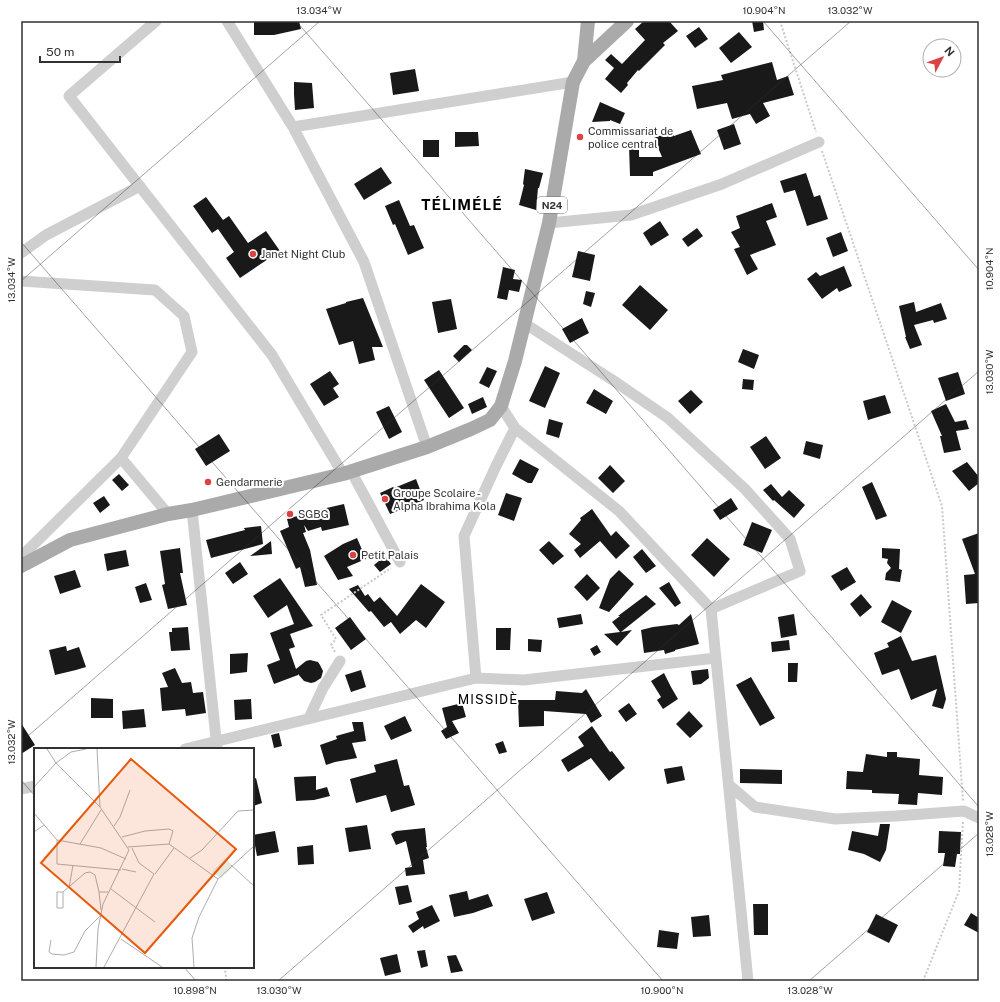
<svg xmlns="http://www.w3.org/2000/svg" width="1000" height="1002" viewBox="0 0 1000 1002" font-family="'Public Sans',sans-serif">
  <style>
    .building { fill: #191919 }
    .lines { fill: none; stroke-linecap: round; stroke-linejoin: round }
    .path { stroke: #c9c9c9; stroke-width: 2; stroke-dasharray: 2 2; stroke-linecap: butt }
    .minor { stroke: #cfcfcf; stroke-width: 11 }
    .major { stroke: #aaa; stroke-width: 14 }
    .ticks { fill: none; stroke: #323232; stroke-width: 1; stroke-opacity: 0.45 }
    .poi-dot { fill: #db4242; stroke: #fff; stroke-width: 1.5 }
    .labels { text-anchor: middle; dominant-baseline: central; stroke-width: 4; stroke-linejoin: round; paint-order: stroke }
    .shield { fill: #fff; stroke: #707070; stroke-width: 1 }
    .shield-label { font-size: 10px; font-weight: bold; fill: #323232 }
    .poi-label { font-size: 11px; fill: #323232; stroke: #fff; text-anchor: start }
    .quarter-label { font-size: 13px; letter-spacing: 1px; fill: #000; stroke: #fff }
    .district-label { font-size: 15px; font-weight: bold; letter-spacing: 1px; fill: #000; stroke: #fff }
    .inset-road { fill: none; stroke: #adadad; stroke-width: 1 }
    .view { fill: #e8590c; fill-opacity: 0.15; stroke: #e8590c; stroke-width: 2 }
    .inset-edge { fill: none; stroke: #323232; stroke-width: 2 }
    .neatline { fill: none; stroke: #323232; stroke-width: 1.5 }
    .ticks-label { font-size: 10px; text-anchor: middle; fill: #323232 }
  </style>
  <rect width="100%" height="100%" fill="#fff"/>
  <path class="building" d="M258 21H299L301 29 274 35H254V22Z
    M644 21H669L678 31 663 43 665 45 639 71 638 70 627 83 628 85 621 93 605 79 614 68 605 60 611 54 622 64 645 40 635 29Z
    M752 21H763L764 30 754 32Z
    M699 27 708 39 695 48 686 36Z
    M739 32 752 47 731 63 719 48Z
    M772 62 777 80 788 76 794 95 763 103 770 116 756 124 750 114 732 119 727 103 697 109 692 86 723 80 721 75Z
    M415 69 419 91 393 95 390 73Z
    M294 82 312 83 314 108 295 110 294 94Z
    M600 102 625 113 620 124 610 120V121L592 122Z
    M734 124 741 144 724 150 717 130Z
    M691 130 701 154 653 172V176H630L629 146H639V157H662L654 138 672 131 674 136Z
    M455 132H478L479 146 455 147Z
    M423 140H439V157H423Z
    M381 167 392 183 364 200 354 184Z
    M525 169 543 173 539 188H538L536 210 519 205 524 185 523 184Z
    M806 173 814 197 820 195 828 219 807 226 795 190 784 193 780 181Z
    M206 197 223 220 229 216 248 243 266 231 280 251 240 278 226 258 234 252 218 229 212 233 193 206Z
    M399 200 410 226 414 225 424 248 408 255 395 224 393 225 385 206Z
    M772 203 777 217 766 221 776 245 750 255 758 269 747 275 734 249 740 247 731 232 740 228 736 216Z
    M660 221 669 235 651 246 643 233Z
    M697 228 703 236 688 247 682 239Z
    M841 232 848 251 833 257 826 238Z
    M578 251 595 255 590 281 572 277Z
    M844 266 852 286 839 292 837 288 822 299 807 279 816 272 820 276Z
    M503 267 515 270 513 279 522 280 519 292 509 290 507 300 497 298Z
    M640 285 668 310 650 330 622 305Z
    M586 291 595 293 591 307 583 304Z
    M363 298 383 347H372L375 360 359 364 353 341 339 345 326 309 346 303V302Z
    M451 299 457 329 438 333 432 302Z
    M914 302 916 312 941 303 947 319 934 323 933 320 914 325 922 345 910 349 905 337H906L899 306Z
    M582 318 589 333 570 343 562 329Z
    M464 345H467L472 350 459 362 453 356Z
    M743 349 759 355 754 369 738 362Z
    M545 366 560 373 545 408 529 401Z
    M487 367 497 371 489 388 479 383Z
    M439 370 464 408 449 418 424 380Z
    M330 371 339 384 333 388 339 397 324 406 310 384Z
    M958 372 965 394 946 401 938 378Z
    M743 379 754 380 753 390 742 389Z
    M594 389 613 401 606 414 586 403Z
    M691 390 703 402 690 414 678 401Z
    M885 395 891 413 868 420 863 401Z
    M483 397 487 407 472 414 468 404Z
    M946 404 955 422 966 420 969 429 956 431 961 450 944 453 940 436H942L931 411Z
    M389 406 402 432 389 439 376 412Z
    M549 419 563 423 559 438 546 434Z
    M219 434 230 451 206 466 195 449Z
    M766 436 781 458 765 469 750 447Z
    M806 441 823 445 820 459 803 454Z
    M520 459 539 469 532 483H528L512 474Z
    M967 462 979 477V483L969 491 952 471Z
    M610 465 625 481 613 493 598 478Z
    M119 474 129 485 122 491 112 480Z
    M416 479 424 500 390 514 380 493 393 487 394 488Z
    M872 482 887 516 876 520 862 487Z
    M771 484 782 497 789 490 805 505 794 518 774 500 773 501 763 490Z
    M506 493 522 498 514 521 498 515Z
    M104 496 110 505 100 513 93 503Z
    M731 498 738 509 720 520 713 510Z
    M344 504 349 525 322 531 321 527 308 531 304 525 306 532 303 533 310 550 317 585 305 587 300 567 296 569 280 531 289 527 287 519 318 510Z
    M592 509 611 536 616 531 630 546 616 559 600 541 580 558 574 550 581 544 569 534 581 520 580 518Z
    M752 522 772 530 762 553 743 545Z
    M261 526 263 544 211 558 206 540 245 530 244 528Z
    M979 533V603L966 604 964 575 975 574 962 539Z
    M357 538 366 559 347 567 353 576 338 580 324 556 343 544Z
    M707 538 730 559 714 577 691 555Z
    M271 541 272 554 250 556Z
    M549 541 564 556 553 565 539 550Z
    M180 548 183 573H180L187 605 168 609 162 585 165 584 160 551Z
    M882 548 900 549 899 569 902 570 900 582 885 580 886 573 891 568 887 563 888 559 882 558Z
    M642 549 656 566 646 573 633 557Z
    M126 550 129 566 107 571 104 554Z
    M385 556 391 564 380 572 374 565Z
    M240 562 248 574 233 584 225 573Z
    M847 567 856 582 841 591 831 576Z
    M75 570 81 587 60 594 54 576Z
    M619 570 634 584 609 612 599 608 610 579Z
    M587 574 600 588 587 601 574 587Z
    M280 578 313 626 290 634 295 647 289 649 296 669 306 661 310 660 318 662 320 665 323 671 322 675 321 678 315 682 311 683 304 681 298 674V675L274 684 267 665 280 660 270 633 294 624 287 605 268 618 253 596Z
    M669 582 681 603 675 607 659 588Z
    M146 583 152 600 140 603 135 587Z
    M421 584 445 602 426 628 416 620 400 634 391 622 384 627 371 611 369 612 349 589 358 585 365 596 368 594 374 602 380 597 397 616Z
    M861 594 872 607 860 617 850 604Z
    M646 595 656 604 621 632 632 630 617 646 604 634 620 632 612 622 620 616H618Z
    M892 600 912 611 901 633 881 622Z
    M581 614 583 624 559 628 557 618Z
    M691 614 699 644 675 650V651L665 654 664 650 644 653 641 630 653 627 677 624 679 625Z
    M794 614 797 635 781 638 778 617Z
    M350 617 366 639 351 650 335 628Z
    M188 627 190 650 171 651 169 632H172V628Z
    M496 628H511L510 650H496Z
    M901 636 912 661 936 655 946 699 943 709 932 706 937 689 911 700 899 669 882 675 874 653 889 647 887 643Z
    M528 639 542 640 541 652 528 651Z
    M789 640 790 650 772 652 771 642Z
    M597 645 601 652 594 656 590 649Z
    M66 646 67 651 79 647 86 667 76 670 55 675 49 650Z
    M248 653 247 672 230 674V654Z
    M788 663H798L797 682H788Z
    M175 668 182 683 191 682 193 693 203 692 206 713 186 716 185 709 162 711 160 688 168 687 162 673Z
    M708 669 709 678 701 684 693 685 691 671Z
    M361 670 366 687 351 692 345 675Z
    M664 673 671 687 678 699 663 709 657 700 661 697 651 681Z
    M751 677 775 718 760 726 736 685Z
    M586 689 602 716 591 723 586 714 544 711V726L519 727 518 700H555L556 691 582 693Z
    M91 698 113 699V718H91Z
    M251 699 252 719 235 720 234 700Z
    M462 703 466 717 452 721 459 733 446 739 441 731 447 727 442 708Z
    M629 703 637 714 626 722 618 711Z
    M144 709 146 727 123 729 122 711Z
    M689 711 703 726 690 738 676 724Z
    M405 716 412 731 391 740 384 726Z
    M352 722H363L366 741 352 743 357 758 335 762 326 765 320 745 337 739 336 736 354 731Z
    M21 723 35 745 21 754Z
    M592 726 610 752 612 751 625 768 609 781 591 758 568 772 561 760 584 746 578 737Z
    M279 733 282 746 274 748 271 735Z
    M503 741 507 752 499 754 495 744Z
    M887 752H897V757L920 759 919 775 943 777 942 795 918 793 917 805 898 804 899 794 872 793V790L846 789 847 771 863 772 866 754 887 757Z
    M397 759 404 786 409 785 415 805 391 812 386 795 356 803 350 779 376 772 374 765Z
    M682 766 685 780 667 784 664 769Z
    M740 769 782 770V784L740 783Z
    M316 776V790L327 787 330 796 314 800 296 801 294 777Z
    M256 778 262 803 253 806V779Z
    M880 824H890L886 850 880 862 864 854 848 850 852 831 878 836Z
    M367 825 371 849 349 852 345 828Z
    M425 828 427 847H426L429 858 423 860 425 874 406 876 405 868 412 867 406 841 396 845 391 834 396 831Z
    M275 831 279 852 257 856 253 835Z
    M939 831 961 832 960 854H957L955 867 943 866 945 853H938Z
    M313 845 314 864 298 865 297 847Z
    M408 885 412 902 399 905 395 887Z
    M467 891 469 900 488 894 493 906 473 913 454 917 449 895Z
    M547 892 555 913 532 921 524 899Z
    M753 904H768V935H754Z
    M432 905 440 921 424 929 423 926 413 933 408 926 419 919 416 912Z
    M971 913 979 918V933L964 925Z
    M876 914 898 925 889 943 867 932Z
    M709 915 711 936 693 937 691 917Z
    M659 930 679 933 677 949 657 947Z
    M425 950 428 966 421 968 417 951Z
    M397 954 401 972 385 976 380 958Z
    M456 955 463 971 451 973 447 956Z"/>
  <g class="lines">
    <path class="path" d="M780 21 816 132
      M822 151 942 506 963 801
      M335 652 331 645 336 639 321 615 391 568
      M224 967 226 974V981
      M923 981 959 891 963 821"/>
    <path class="minor" d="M156 21 69 96 272 355 343 474
      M227 21 293 127 364 262 427 447
      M293 127 573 82
      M549 223 631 215 722 184 819 142
      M21 253 46 235 140 186
      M21 281 155 290 184 316 192 352 121 458 168 514
      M524 323 614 381 668 418 745 489 790 539 800 571 711 609
      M501 406 515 428 619 511 711 609 748 981
      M351 471 400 562
      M192 510 217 748
      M21 557 121 458
      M476 678 524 680 716 658
      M309 718 323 688 340 661
      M185 749 476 678 464 536 496 466 515 428
      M729 785 755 807 835 819 896 816 964 811 979 818
      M21 789 35 786"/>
    <path class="major" d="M584 61 588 21
      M21 566 70 540 168 514 192 510 343 474 427 447 471 429 490 420 501 406 515 361 549 223 573 82 584 61 627 21"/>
  </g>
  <path class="ticks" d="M296 21 979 807M763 21 979 270M21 242 663 981M21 281 320 21M21 742 851 21M21 780 35 796M184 967 196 981M278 981 979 371M809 981 979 833"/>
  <g class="poi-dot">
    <circle cx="580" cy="137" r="4"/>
    <circle cx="253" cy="254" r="4"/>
    <circle cx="208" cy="482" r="4"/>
    <circle cx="385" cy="499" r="4"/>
    <circle cx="290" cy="514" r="4"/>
    <circle cx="353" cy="555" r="4"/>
  </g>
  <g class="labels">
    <rect class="shield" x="537" y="197" width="30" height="16" rx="3"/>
    <g class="shield-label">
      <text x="552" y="205">N24</text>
    </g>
    <g class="poi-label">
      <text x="588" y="131">Commissariat de<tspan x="588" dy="13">police central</tspan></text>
      <text x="261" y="254">Janet Night Club</text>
      <text x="216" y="482">Gendarmerie</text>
      <text x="393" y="493">Groupe Scolaire -<tspan x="393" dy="13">Alpha Ibrahima Kola</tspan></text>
      <text x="298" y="514">SGBG</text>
      <text x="361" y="555">Petit Palais</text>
    </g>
    <g class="quarter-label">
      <text x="488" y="699">MISSIDÈ</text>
    </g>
    <g class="district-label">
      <text x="462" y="204">TÉLIMÉLÉ</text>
    </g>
  </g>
  <g transform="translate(34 748)">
    <rect width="220" height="220" fill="#fff"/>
    <path d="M192 110 199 119 187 130 178 124Z" fill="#e4eade"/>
    <path class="inset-road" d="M13 1 22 15 66 59M0 39 22 15 37 4 52 1M0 65 23 92 67 100 92 111M80 78 86 69 96 42M0 84 10 77M88 89 111 83 135 81 139 83 135 96M23 92V116L87 122M46 96 67 62M94 99 135 96 184 131M156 110 168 102 204 63 220 62M197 117 220 138M88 121 102 124M121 126 140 100M35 140 39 117M77 141 121 174M29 144H23V160H29V144L51 125 56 124 61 127 65 144H74M65 144 67 162M87 191 128 219M17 192 15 204 18 206 30 207 40 204 51 183 66 168M62 219 64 181 69 156 95 102 66 59 63 1M70 219 120 126 105 115 98 100M160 219 158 190 165 169 184 131 220 98"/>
    <path class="view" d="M97 11 202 101 111 205 7 115Z"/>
    <rect width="220" height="220" class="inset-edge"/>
  </g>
  <rect width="1000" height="1002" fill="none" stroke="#ffffff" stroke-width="44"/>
  <g transform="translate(942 58) rotate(49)"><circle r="19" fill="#ffffff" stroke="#adadad"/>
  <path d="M0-3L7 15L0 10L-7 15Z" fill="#db4242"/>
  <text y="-6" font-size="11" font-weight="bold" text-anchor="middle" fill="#323232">N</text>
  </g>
  <path d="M40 56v6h80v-6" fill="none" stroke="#323232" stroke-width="2"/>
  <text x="46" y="56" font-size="12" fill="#323232" stroke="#ffffff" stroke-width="3" paint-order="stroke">50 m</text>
  <rect x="22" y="22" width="956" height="958" class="neatline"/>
  <g class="ticks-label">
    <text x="319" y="14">13.034°W</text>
    <text x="764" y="14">10.904°N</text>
    <text x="850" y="14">13.032°W</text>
    <text transform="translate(989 269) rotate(-90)" y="4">10.904°N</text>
    <text transform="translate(11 280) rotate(-90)" y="4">13.034°W</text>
    <text transform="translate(989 372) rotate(-90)" y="4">13.030°W</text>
    <text transform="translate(11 742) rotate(-90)" y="4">13.032°W</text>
    <text transform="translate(989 834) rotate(-90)" y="4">13.028°W</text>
    <text x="195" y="994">10.898°N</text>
    <text x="279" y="994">13.030°W</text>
    <text x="662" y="994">10.900°N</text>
    <text x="810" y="994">13.028°W</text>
  </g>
</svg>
